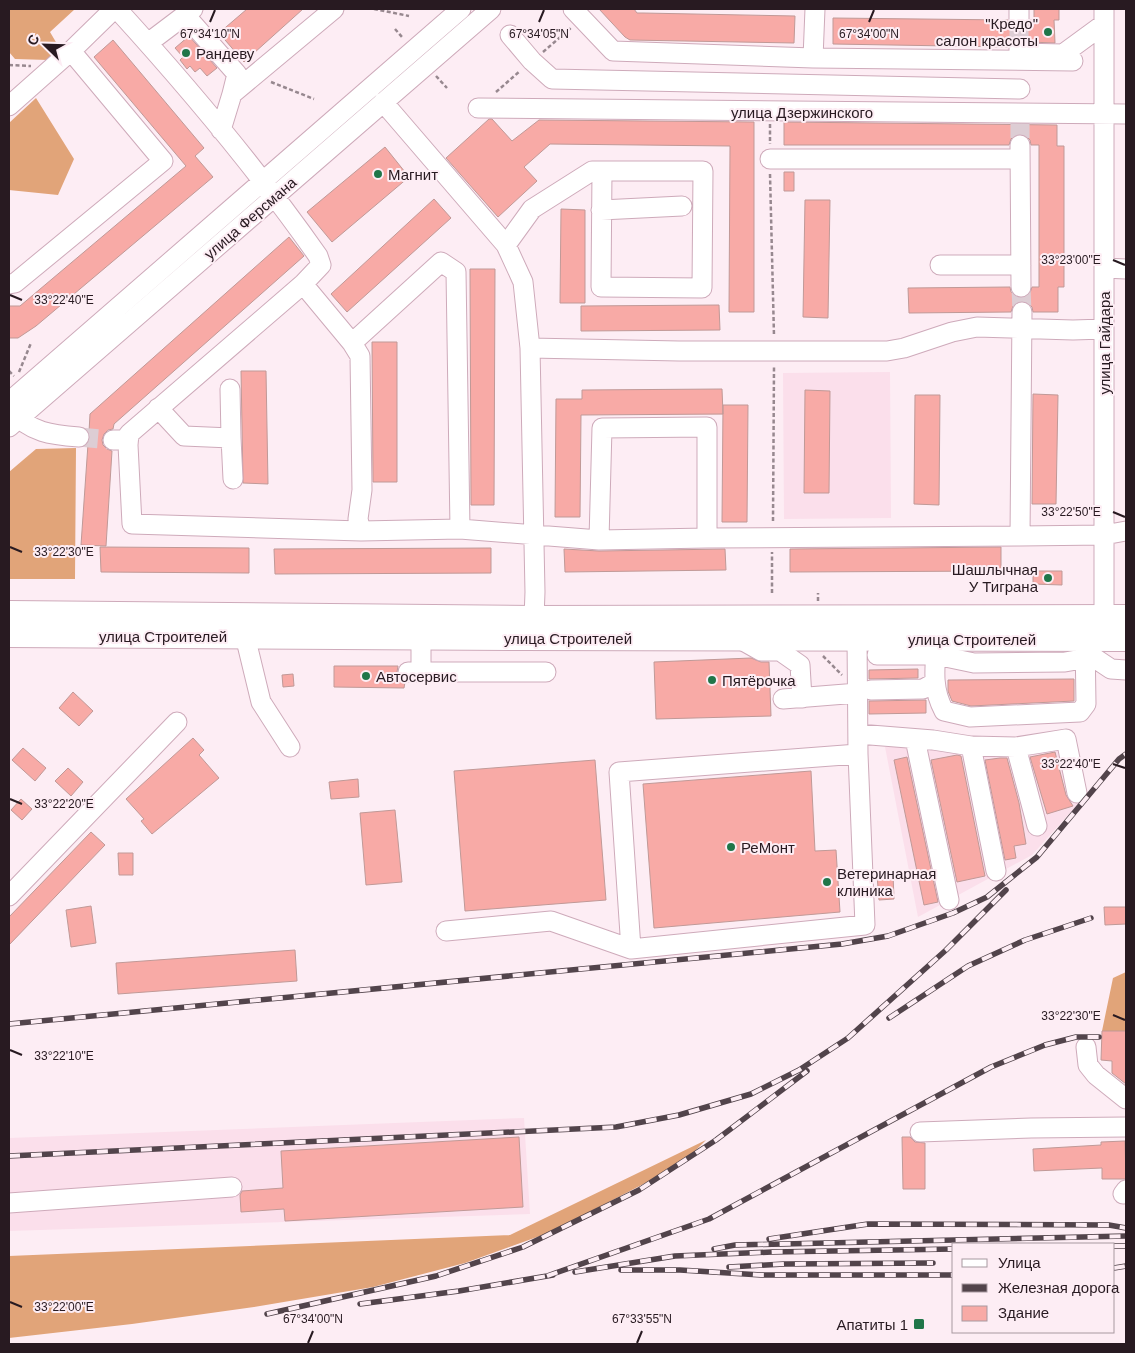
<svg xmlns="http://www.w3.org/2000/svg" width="1135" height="1353" viewBox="0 0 1135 1353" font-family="Helvetica,sans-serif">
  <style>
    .built { fill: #fbdfeb }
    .forest { fill: #e1a479 }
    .building { fill: #f8aaa6; stroke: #c09997 }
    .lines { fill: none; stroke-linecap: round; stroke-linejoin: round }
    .minor-tunnel { stroke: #ddcdd4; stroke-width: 19; stroke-dasharray: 19 9; stroke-linecap: butt }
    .minor-casing { stroke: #ceaaba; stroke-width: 21 }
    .major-casing { stroke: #ceaaba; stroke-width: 26 }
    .path { stroke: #97888f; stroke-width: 2.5; stroke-dasharray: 4 2.5; stroke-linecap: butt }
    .minor { stroke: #fff; stroke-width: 19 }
    .major { stroke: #fff; stroke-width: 24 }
    .rail-casing { stroke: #52444b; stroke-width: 5.5 }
    .rail { stroke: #fdedf4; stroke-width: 4; stroke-dasharray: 11; stroke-linecap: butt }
    .ticks { fill: none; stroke: #281a21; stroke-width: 2 }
    .poi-dot { fill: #207649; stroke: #fdedf4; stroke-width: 2 }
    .labels { text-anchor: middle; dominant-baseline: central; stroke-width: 4; stroke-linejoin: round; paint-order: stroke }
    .poi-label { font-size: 15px; fill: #281a21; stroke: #fdedf4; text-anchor: start }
    .street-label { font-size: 15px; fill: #281a21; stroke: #fdedf4 }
    .ticks-label { font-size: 12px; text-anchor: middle; fill: #281a21; stroke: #fdedf4; stroke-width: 4; stroke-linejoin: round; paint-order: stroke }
  </style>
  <rect width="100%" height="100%" fill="#fdedf4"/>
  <path class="built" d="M890 372 891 518 784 519 783 373Z
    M1062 737 1079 803 1032 855 918 917 885 747Z
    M524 1118 530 1214 9 1231V1138Z"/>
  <path class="forest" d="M9 9H75L50 32 60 49 48 60 15 59 9 52Z
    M36 98 74 159 58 195 9 190V123Z
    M76 448 75 579H9V472L36 449Z
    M1126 972V1031H1102L1113 978Z
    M706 1140 682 1164 551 1232 465 1263 373 1287 254 1307 132 1324 9 1338V1256L510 1235Z"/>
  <path class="building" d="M247 9H303L244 62 219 33Z
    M599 9H634L637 13H643L795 16 794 43 630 40 625 37Z
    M1034 9H1059V20H1054L1055 43 1029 42 1025 38 1019 36 1013 38 1010 41 1008 47 833 44V18L1008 20 1009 25 1013 29 1019 31 1025 29 1028 26 1030 20H1034Z
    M189 36 217 68 207 76 200 68 195 72 190 66 187 69 180 60 183 57 175 48Z
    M113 40 204 148 195 156 213 177 36 326 18 338H9V306H20L186 166 94 57Z
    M489 119H492L512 141 539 120 754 122V312H729L730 146 550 144 524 167 537 181 498 217 446 158Z
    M784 122 1057 125V146H1064V287H1058V312H1033L1032 307 1028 303 1022 301 1017 302 1013 306 1011 312 909 313 908 288 1010 287 1011 292 1015 296 1022 298 1030 293 1032 287H1039V145H1031L1030 140 1026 136 1020 134 1015 135 1011 139 1009 145H784Z
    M385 147 409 177 332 242 307 212Z
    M784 172H794V191H784Z
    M434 199 451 218 347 312 331 294Z
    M805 200H830L828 318 803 317Z
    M561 209 585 210V303H560Z
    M289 237 304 256 114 424 113 429 108 430 104 434 102 440 103 445 107 449 112 451 106 546 81 545 88 444 90 437 89 432 90 414Z
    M470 269H495L494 505H471Z
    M719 305 720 330 581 331V306Z
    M372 342H397V482H373Z
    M241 371H266L268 484 243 483Z
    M722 389 723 414 581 415 580 517H555L556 399H582V390Z
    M805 390 830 391 829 493H804Z
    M1033 394 1058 395 1056 504H1032Z
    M915 395H940L939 505 914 504Z
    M723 405H748L747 522H722Z
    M100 547 249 548V573L101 572Z
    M1001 547V571L790 572V549Z
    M491 548V573L275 574 274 549Z
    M564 549 599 551 725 549 726 570 565 572Z
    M1033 571H1062V585L1033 584Z
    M751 658 761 662H769L771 716 656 719 654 662Z
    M334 666H398L397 672 398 677 405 682 404 688 334 687Z
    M918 669V678L869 679V670Z
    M293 674 294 686 283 687 282 675Z
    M1074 679V701L971 706 952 701 948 691V680Z
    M73 692 93 711 79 726 59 708Z
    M926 700V713L869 714V701Z
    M193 738 204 750 199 755 219 778 152 834 141 821 144 819 126 799Z
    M23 748 46 768 35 781 12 760Z
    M1055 752 1066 795 1073 806 1047 814 1030 757Z
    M957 755 961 756 985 876 957 882 931 760Z
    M907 757 938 902 924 905 894 760Z
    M1000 758H1007L1019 803 1026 844 1014 846 1016 858 1005 860 985 760Z
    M595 760 606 900 465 911 454 771Z
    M68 768 83 782 71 796 55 781Z
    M811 771 815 851 836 850 840 912 654 928 643 784Z
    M358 779 359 797 331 799 329 782Z
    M21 799 32 809 22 820 11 810Z
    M395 810 402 882 366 885 360 813Z
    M91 832 105 845 9 945V917Z
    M118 853H133V875H119Z
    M893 874 894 899 879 900 877 875Z
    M91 906 96 943 71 947 66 910Z
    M1104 907H1126V924L1105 925Z
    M295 950 297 981 118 994 116 963Z
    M1102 1031H1126V1084L1112 1073V1061L1101 1060Z
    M519 1137 523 1207 285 1221 284 1209 241 1212 240 1195 242 1191 283 1188 281 1151Z
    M902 1137H910L915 1142 925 1143V1189H903Z
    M1125 1141 1126 1179H1102V1168L1034 1171 1033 1149 1101 1145V1142Z"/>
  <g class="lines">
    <path class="minor-tunnel" d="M1019 20V47
      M1020 119V145
      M1021 287 1022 312
      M79 437 113 440"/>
    <g class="minor-casing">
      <path id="minor" d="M117 9C188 87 257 169 318 256L321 265 303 284 129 434 128 445
        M573 9 613 51 813 58 1073 61
        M1019 9V20
        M1104 9V616
        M185 15 237 74 232 94
        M510 35 532 61 552 79 1020 89
        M148 43 193 9
        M1019 47V53L1063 54 1104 24
        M813 58 815 9
        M383 102 506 245 523 282 530 348 535 592 534 618
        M9 106 71 51 114 9
        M478 108 1126 114
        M221 130 232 94 334 9
        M1020 145 1021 287
        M770 159H1020
        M601 210 682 206
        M506 245 532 209 592 171H703L702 288 601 287 602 171
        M940 265H1021
        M1104 268 1126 269
        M9 284 15 283 163 161 71 51
        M303 284 352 343 441 262 456 272 460 529 599 540 707 538 1020 536 1022 312
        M352 343 360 356 362 490 358 519 361 531
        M530 348 679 351H887L904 348 952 332 977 327 1073 330 1104 329
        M9 402 461 9
        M158 408 184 436 231 438 230 389
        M12 410C29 433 53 435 79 437
        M9 427 491 9
        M231 438 233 479
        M113 440H122L128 445 132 524 361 531 460 529
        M1020 536 1104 535 1126 531
        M599 540 602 428 707 427V538
        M245 636 261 702 290 747
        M738 638 761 651H780L800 665 802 698
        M857 638 858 754 865 925 631 949 619 772 858 754
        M937 639C935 666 931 687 944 711L970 717 1080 712 1086 704 1085 639
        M877 655H936L974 663 1065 662 1093 657 1111 669 1126 670
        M421 671V637
        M408 672H546
        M871 690 923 689 934 683
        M783 699 858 693
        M858 734 933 740 971 746 996 871
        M915 739 949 900
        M971 746 1016 747 1037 826
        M1016 747 1066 739 1077 793
        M9 896 177 722
        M446 931 551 921 631 949
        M1086 1047 1088 1065 1096 1075 1126 1099
        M920 1132 1031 1128 1126 1127
        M1123 1194 1126 1190
        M9 1203 232 1187"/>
    </g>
    <g class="major-casing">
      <path id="major" d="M9 613 534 618 1126 617
        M9 635 520 638 1126 639"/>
    </g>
    <path class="path" d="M374 9 409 16
      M395 29 402 37
      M543 52 572 27
      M9 65 31 66
      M436 76 447 88
      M271 82 314 99
      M496 92 520 71
      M770 124V144
      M770 174 774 336
      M9 371 14 376
      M19 372 31 343
      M773 521 774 367
      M772 593V552
      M818 601V593
      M823 656 842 675"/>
    <use href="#minor" class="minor"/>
    <use href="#major" class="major"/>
    <g class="rail-casing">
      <path id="rail" d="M889 1018 968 966 1025 940 1091 918
        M9 1024 842 944 888 936 953 913 987 897 1037 857 1119 759 1126 754
        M9 1156 616 1127 679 1115 751 1094 799 1070 848 1038 946 950 1006 890
        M769 1239 868 1224 1109 1225 1126 1228
        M1114 1246H1126
        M714 1249 735 1245 1126 1236
        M729 1267 784 1264 933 1263
        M1114 1268 1126 1266
        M621 1270H680L761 1275H954
        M575 1272 675 1256 772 1252 954 1249
        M547 1276 709 1219 991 1067 1045 1045 1076 1037H1099
        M360 1304 459 1291 553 1275
        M267 1314 436 1276 523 1247 639 1190 716 1140 807 1071"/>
    </g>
    <use href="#rail" class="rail"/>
  </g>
  <path class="ticks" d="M210 22 215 10M539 22 544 10M869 22 874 10M1113 260 1125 265M10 295 22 300M1113 512 1125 517M10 547 22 552M1113 764 1125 768M10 799 22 804M1113 1015 1125 1020M10 1050 22 1055M10 1302 22 1307M308 1343 313 1331M637 1343 642 1331"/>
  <g class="poi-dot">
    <circle cx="1048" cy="32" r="5"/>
    <circle cx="186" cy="53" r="5"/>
    <circle cx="378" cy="174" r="5"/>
    <circle cx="1048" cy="578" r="5"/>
    <circle cx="366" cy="676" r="5"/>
    <circle cx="712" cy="680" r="5"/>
    <circle cx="731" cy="847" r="5"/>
    <circle cx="827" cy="882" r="5"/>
    <rect x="913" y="1318" width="12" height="12" rx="2.5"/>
  </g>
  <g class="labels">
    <g class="poi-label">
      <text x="1038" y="23" text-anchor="end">"Кредо"<tspan x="1038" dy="17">салон красоты</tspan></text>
      <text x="196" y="53">Рандеву</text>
      <text x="388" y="174">Магнит</text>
      <text x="1038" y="569" text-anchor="end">Шашлычная<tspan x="1038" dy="17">У Тиграна</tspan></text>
      <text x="376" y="676">Автосервис</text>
      <text x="722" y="680">Пятёрочка</text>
      <text x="741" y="847">РеМонт</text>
      <text x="837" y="873">Ветеринарная<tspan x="837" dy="17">клиника</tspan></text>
      <text x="908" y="1324" text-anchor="end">Апатиты 1</text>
    </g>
    <g class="street-label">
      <text x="802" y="112">улица Дзержинского</text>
      <text transform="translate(250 218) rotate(-41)">улица Ферсмана</text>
      <text transform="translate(1104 343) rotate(-90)">улица Гайдара</text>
      <text x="163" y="636">улица Строителей</text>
      <text x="568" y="638">улица Строителей</text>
      <text x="972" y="639">улица Строителей</text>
    </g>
  </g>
  <g class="ticks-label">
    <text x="210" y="38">67°34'10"N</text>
    <text x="539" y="38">67°34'05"N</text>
    <text x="869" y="38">67°34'00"N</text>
    <text x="1071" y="264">33°23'00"E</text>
    <text x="64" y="304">33°22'40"E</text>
    <text x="1071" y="516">33°22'50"E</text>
    <text x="64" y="556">33°22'30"E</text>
    <text x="1071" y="768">33°22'40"E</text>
    <text x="64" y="808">33°22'20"E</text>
    <text x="1071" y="1020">33°22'30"E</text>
    <text x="64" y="1060">33°22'10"E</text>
    <text x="64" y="1311">33°22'00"E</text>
    <text x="313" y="1323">67°34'00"N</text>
    <text x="642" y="1323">67°33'55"N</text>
  </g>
  <rect width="1135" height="1353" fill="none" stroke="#281a21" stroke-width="20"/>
  <rect x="952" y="1243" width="162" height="90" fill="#fdedf4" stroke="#a899a0"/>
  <rect x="962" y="1259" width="25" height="8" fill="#ffffff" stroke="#a899a0"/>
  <text x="998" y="1268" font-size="15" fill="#281a21">Улица</text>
  <rect x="962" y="1284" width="25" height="8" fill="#52444b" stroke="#a899a0"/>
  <text x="998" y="1293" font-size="15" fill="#281a21">Железная дорога</text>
  <rect x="962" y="1306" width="25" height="15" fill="#f8aaa6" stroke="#a899a0"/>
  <text x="998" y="1318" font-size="15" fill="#281a21">Здание</text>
  <g transform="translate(45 45) rotate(293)" stroke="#fdedf4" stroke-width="4" paint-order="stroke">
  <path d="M0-4L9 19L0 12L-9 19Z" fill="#281a21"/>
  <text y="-8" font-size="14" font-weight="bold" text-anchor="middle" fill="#281a21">С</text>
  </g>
</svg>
